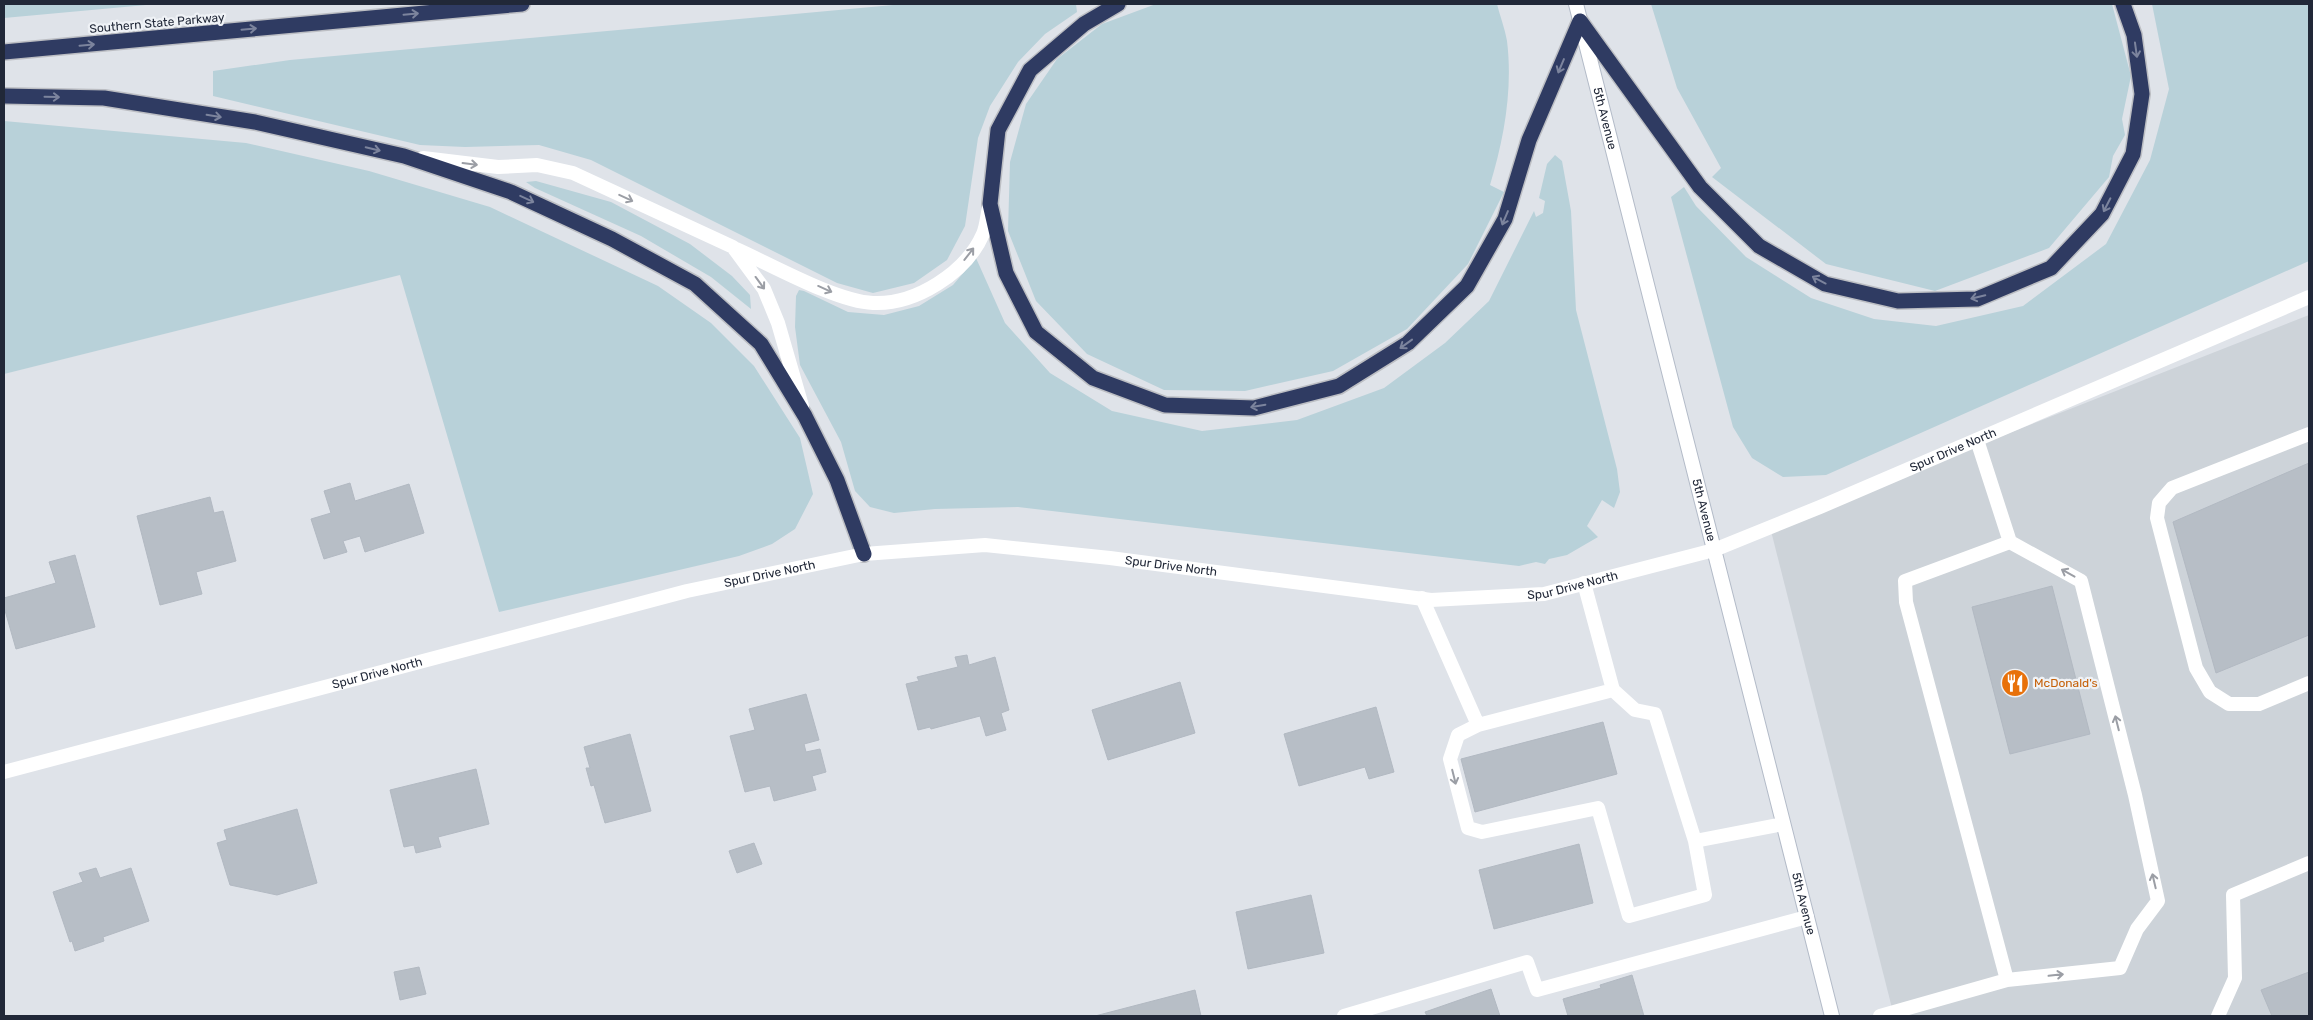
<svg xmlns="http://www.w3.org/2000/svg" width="2313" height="1020" viewBox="0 0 2313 1020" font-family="Rubik,sans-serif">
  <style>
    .built { fill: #cdd3d9 }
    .green { fill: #b8d1d9 }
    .building { fill: #b7bec6; stroke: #b2b9c2 }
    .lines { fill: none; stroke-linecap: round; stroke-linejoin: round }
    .secondary-casing { stroke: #b3bbc8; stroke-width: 16 }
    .motorway-casing { stroke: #bcbec3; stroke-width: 18 }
    .service { stroke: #fff; stroke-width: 14 }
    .minor { stroke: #fff; stroke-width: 14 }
    .secondary { stroke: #fff; stroke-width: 14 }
    .motorway { stroke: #2f3b62; stroke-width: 15 }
    .oneway { stroke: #7c849d }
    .oneway2 { stroke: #9b9ea5 }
    .labels { text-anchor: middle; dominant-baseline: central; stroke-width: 4.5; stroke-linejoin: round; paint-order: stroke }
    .street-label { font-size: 12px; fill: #212838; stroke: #eff2f6 }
    .food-label { font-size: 12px; fill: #c56008; stroke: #eff2f6; text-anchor: start }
  </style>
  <rect width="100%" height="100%" fill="#dfe3e9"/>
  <path class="built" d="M2309 315V1016H1894L1770 527Z"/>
  <path class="green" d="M4 4H157L4 18Z
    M904 4H1076L1077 12 1045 34 1018 62 990 106 978 138 965 226 947 260 914 283 873 293 837 283 591 160 539 145 465 147 420 145 213 96V71L290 60Z
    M1156 4H1497C1500 16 1505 29 1507 41 1513 89 1504 139 1490 185L1504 192 1468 264 1407 329 1333 371 1245 391 1164 390 1087 354 1036 301 1008 231 1010 162 1026 104 1057 59 1102 24Z
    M1651 4H2112L2131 76 2122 119 2125 135 2113 156 2109 177 2049 248 1935 291 1826 264 1712 177 1721 168 1677 88Z
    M2152 4H2309V261L1826 475 1783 477 1752 458 1733 427 1671 197 1684 187 1696 206 1746 257 1811 298 1874 319 1936 326 2023 306 2106 244 2150 160 2169 89Z
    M4 121 246 143 369 171 490 207 658 286 711 323 754 366 800 438 813 494 795 529 772 544 739 556 499 612 400 275 4 374Z
    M1555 155 1562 161 1571 211 1576 310 1617 469 1620 492 1614 508 1602 500 1587 526 1598 537 1567 555 1549 559 1545 564 1536 562 1519 566 1018 507 935 509 894 513 870 507 855 491 841 442 800 365 795 327 796 296 799 290 804 291 848 312 884 315 919 306 953 285 976 258 1005 323 1050 373 1112 411 1202 431 1297 420 1384 388 1445 343 1489 301 1534 211 1536 217 1543 213 1545 201 1539 198 1547 164Z
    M536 181 611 202 690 244 732 276 750 295 751 309 711 277 641 236 535 188 526 182Z"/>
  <path class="building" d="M2309 463V635L2216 673 2173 522Z
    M350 483 355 501 409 484 424 533 365 552 360 536 343 541 347 552 324 559 311 519 331 513 324 491Z
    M210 497 214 513 223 511 236 561 196 572 202 594 160 605 137 516Z
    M75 555 95 627 16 649 4 607V598L56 583 49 562Z
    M2052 586 2090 734 2010 754 1972 607Z
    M967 655 969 665 995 657 1009 710 1001 713 1006 730 986 736 980 716 931 729 930 727 918 730 906 684 919 681 917 677 958 667 955 657Z
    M1180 682 1195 733 1108 760 1092 710Z
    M806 694 819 740 804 744 806 752 820 749 826 772 812 776 816 790 774 801 770 786 745 792 730 736 755 730 749 709Z
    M1376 707 1394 772 1369 779 1365 767 1299 786 1284 734Z
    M1603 722 1617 774 1475 812 1461 759Z
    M630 734 651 811 605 823 594 785 591 786 586 768H590L584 747Z
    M476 769 489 824 438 837 441 847 416 853 414 845 404 847 390 790Z
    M297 809 317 883 277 895 230 885 217 843 227 840 224 830Z
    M754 843 762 864 737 873 729 851Z
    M1579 844 1593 903 1494 929 1479 870Z
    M96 868 100 878 131 868 149 921 103 937 104 941 75 951 72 941 70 942 53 892 83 882 79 873Z
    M1311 895 1324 953 1248 969 1236 912Z
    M419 967 426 994 400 1000 394 972Z
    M2309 972V1016H2272L2261 990Z
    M1632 975 1644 1016H1568L1563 999 1601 988 1600 985Z
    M1491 989 1500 1016H1427L1425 1012Z
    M1195 990 1201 1016H1095Z"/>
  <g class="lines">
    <g class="secondary-casing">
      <g id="secondary">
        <path id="s2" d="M1576 4 1832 1016"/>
      </g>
    </g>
    <g class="motorway-casing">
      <path id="motorway" d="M1118 4 1084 24 1030 70 998 130 990 204 1006 273 1036 332 1093 378 1165 405 1254 408 1339 386 1408 343 1467 286 1505 219 1529 140 1580 21
        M1580 21 1700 187 1759 246 1825 284 1898 301 1977 299 2051 268 2102 214 2133 154 2142 94 2134 35 2123 4
        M4 52 522 4
        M4 96 104 98 255 122 404 156 511 192 612 239 695 284 761 344 805 416 837 480 864 554"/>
    </g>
    <path class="service" d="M423 158 498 167 537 165 573 173 733 247 764 289 778 323 802 406
      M736 249C770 264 837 302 873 303 915 305 966 273 983 234 987 225 987 213 990 204
      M2309 434 2172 488 2159 503 2157 518 2196 668 2210 692 2229 704H2259L2309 683
      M1584 583 1613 690 1635 710 1655 714 1695 841 1783 824
      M1422 598 1478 725
      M1613 690 1478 725 1458 735 1450 759 1468 828 1482 832 1598 808 1629 916 1705 895 1695 841
      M2007 980 2120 968 2137 929 2158 901 2135 795 2081 581 2010 542
      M1344 1016 1527 962 1537 990 1807 917
      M1880 1016 2007 980 1906 602 1905 581 2010 542 1977 440
      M2218 1016 2235 978 2233 895 2309 863"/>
    <path class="minor" id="s1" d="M4 772 687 591 864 554 985 545 1110 558 1431 600 1544 594 1714 550 1820 507 2309 297"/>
    <use href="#secondary" class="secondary"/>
    <use href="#motorway" class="motorway"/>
  </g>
  <defs><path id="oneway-shaft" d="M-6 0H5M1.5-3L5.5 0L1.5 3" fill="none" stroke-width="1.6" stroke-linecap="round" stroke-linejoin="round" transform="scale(1.25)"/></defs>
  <g class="oneway">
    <use href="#oneway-shaft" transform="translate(411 14) rotate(-5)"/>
    <use href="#oneway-shaft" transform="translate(249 29) rotate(-5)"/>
    <use href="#oneway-shaft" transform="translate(87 45) rotate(-5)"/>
    <use href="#oneway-shaft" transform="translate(2136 50) rotate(82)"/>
    <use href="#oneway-shaft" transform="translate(1561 66) rotate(113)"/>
    <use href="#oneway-shaft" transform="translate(52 97) rotate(1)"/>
    <use href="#oneway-shaft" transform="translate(214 116) rotate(9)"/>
    <use href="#oneway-shaft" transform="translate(373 149) rotate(13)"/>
    <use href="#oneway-shaft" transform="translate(527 199) rotate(25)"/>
    <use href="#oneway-shaft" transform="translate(2107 205) rotate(117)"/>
    <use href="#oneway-shaft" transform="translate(1505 218) rotate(113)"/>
    <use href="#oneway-shaft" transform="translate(1819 280) rotate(-152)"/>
    <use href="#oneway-shaft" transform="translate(1978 297) rotate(166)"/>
    <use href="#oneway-shaft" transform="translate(1406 344) rotate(144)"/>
    <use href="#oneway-shaft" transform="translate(1258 406) rotate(170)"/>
  </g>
  <g class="oneway2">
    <use href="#oneway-shaft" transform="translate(470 164) rotate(7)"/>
    <use href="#oneway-shaft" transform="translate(626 198) rotate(25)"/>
    <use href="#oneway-shaft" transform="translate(969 254) rotate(-52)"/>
    <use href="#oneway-shaft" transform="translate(760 283) rotate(54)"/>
    <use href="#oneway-shaft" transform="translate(825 289) rotate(24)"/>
    <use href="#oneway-shaft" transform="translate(2068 573) rotate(-151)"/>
    <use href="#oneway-shaft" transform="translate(2117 723) rotate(-104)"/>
    <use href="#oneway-shaft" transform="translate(1454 777) rotate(76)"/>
    <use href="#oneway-shaft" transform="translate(2154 881) rotate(-103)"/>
    <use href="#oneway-shaft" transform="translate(2056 975) rotate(-6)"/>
  </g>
  <defs>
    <g id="restaurant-disc" transform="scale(1.4375)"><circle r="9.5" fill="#e8710a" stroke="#eff2f6"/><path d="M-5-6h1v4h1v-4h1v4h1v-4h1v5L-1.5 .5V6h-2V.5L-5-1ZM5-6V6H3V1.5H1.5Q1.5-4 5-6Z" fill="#fff"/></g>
  </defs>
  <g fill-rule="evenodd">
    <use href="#restaurant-disc" x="2015" y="683"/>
  </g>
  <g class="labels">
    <g class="street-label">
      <text transform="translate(157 23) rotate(-5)">Southern State Parkway</text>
      <text stroke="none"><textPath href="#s2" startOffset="118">5th Avenue</textPath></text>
      <text stroke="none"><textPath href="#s1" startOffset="2006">Spur Drive North</textPath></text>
      <text stroke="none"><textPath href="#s2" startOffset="522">5th Avenue</textPath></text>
      <text stroke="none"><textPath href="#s1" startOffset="1196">Spur Drive North</textPath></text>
      <text stroke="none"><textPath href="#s1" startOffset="791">Spur Drive North</textPath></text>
      <text stroke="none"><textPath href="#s1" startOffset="1601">Spur Drive North</textPath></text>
      <text stroke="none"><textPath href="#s1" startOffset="386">Spur Drive North</textPath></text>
      <text stroke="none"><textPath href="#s2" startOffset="928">5th Avenue</textPath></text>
    </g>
    <g class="food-label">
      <text x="2034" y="683">McDonald's</text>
    </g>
  </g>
  <rect width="2313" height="1020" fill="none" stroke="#212838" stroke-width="10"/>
</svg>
